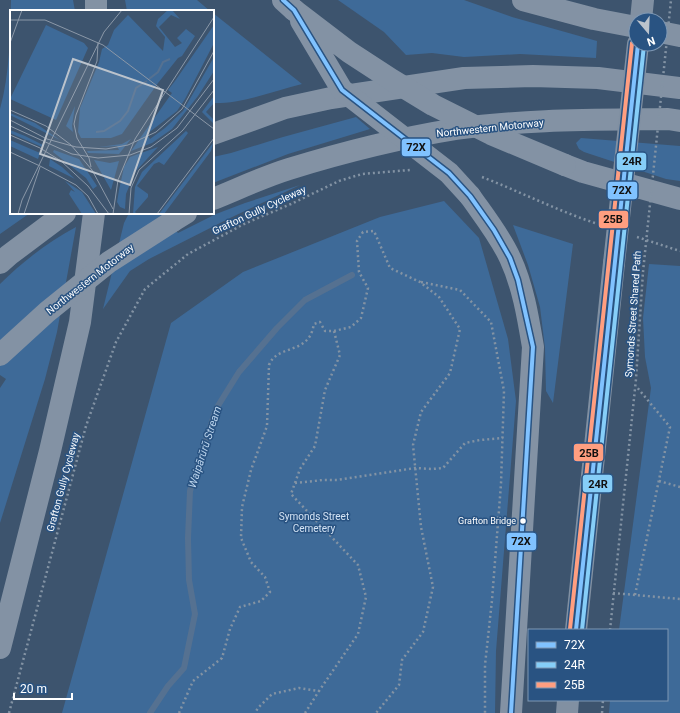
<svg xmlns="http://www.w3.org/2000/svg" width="680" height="713" viewBox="0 0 680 713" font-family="Roboto,sans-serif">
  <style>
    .green { fill: #3e6a98 }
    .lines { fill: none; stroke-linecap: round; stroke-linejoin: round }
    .stream { stroke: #557191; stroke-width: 6 }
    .path { stroke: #8393a4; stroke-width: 2.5; stroke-dasharray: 2 3; stroke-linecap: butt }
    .major { stroke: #8190a2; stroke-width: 22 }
    .highway { stroke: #8392a4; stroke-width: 22 }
    .path-bridge { stroke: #8393a4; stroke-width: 2.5; stroke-dasharray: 2 3; stroke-linecap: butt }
    .major-bridge { stroke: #8190a2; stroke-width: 22 }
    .highway-bridge { stroke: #8392a4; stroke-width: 22 }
    .bus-1-casing { stroke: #295382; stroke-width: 7 }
    .bus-2-casing { stroke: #295382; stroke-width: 7 }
    .bus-3-casing { stroke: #295382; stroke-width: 7 }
    .bus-1 { stroke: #80c2ff; stroke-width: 4 }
    .bus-2 { stroke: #86cef8; stroke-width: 4 }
    .bus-3 { stroke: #ff9e80; stroke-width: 4 }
    .bus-dot { fill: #fff; stroke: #295382; stroke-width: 1.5 }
    .labels { text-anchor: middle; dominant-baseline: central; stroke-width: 3; stroke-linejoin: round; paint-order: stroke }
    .bus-label { font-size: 9px; fill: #fff; stroke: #295382; text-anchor: end }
    .street-label { font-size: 10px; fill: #fff; stroke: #295382 }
    .park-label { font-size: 10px; fill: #d4e4f5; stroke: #295382 }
    .water-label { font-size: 11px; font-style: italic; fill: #bdd5ed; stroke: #295382 }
    .inset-river { fill: none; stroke: #557191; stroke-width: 2 }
    .inset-road { fill: none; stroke: #8b98a8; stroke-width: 1 }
    .view { fill: #bbc3cc; fill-opacity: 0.15; stroke: #bbc3cc; stroke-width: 2 }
    .inset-edge { fill: none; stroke: #fff; stroke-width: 2 }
    .line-badge { stroke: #295382; stroke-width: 1.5 }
    .pale-badge-label { font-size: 11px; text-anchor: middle; font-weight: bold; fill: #111 }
  </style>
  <rect width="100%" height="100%" fill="#3d546e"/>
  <path class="green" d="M11 0H73L75 11H11V213H30L0 234V109C10 73 10 36 11 0Z
    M125 0H197L210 11H127Z
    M338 0H464L512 17 597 41 596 58 520 54 464 57 432 53 406 55 384 32Z
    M213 13 302 84C275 91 240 104 213 103Z
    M356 117 370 129 288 154 213 183V157L231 153 283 137Z
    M581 138 680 146V181L666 179 584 152 579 149 576 143Z
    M300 185 230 218 149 259 130 271 103 309 124 223 129 213H161L178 233 216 214 245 203Z
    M444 201 479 238 508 339 516 401 496 651 495 713H62L171 323 243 272 380 217Z
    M513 225 573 244 553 403 546 391 545 348 540 307 528 265Z
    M76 227 57 332 45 379 0 523V388L6 379 0 375V284C22 262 48 242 76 227Z
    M649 264 680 266V713H609L610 700H667V630H619L651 388 645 357 643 318Z"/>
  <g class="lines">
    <path class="stream" d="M150 713 168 686 184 668 195 614 189 580 188 538 190 491 216 409 239 372 277 328 305 300 352 275"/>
    <path class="path" d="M482 177C521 192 558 211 598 224
      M637 237 680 251
      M421 282 460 290 491 322 504 391 501 484 492 600 485 665V713
      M334 331 351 327 361 318 368 288 359 272 357 241 363 232 374 231 390 268 420 282 439 297 460 329 450 373 421 412 413 445 421 527 433 587 423 632 402 660 399 685 376 713
      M659 481 680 487
      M295 483 323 480H337L415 468 432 469 443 468 465 443 480 440 503 438
      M613 593 680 599
      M635 595 670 427 636 386
      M610 630 636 379 643 272
      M9 713 86 426 116 342 145 289 188 254 244 224 291 204 339 181 362 174 410 170
      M179 713 193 681 222 658 230 629 240 607 261 601 270 592 265 577 251 562 241 538 242 507 251 470 267 426 269 365C276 347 299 353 310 336 312 333 313 328 314 324L320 322 325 331H334L340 355 325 390 315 446 300 469 291 494 358 565 366 597 358 634 319 691 299 688 272 694 258 708 255 713
      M305 713 319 691
      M602 713 603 700"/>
    <path class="major" d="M641 20 643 0
      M576 630 614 263
      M567 713 568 700"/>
    <path class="highway" d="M96 0V11
      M283 0 294 10
      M523 0 594 19 636 27
      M660 32 680 36
      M213 134 285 108 331 98 464 78 533 76 598 78 680 88
      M565 165 583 172 680 199
      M470 196C484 216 500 236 510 258 523 286 528 317 533 347L511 713
      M213 199C238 189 263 177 289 169 344 152 400 138 456 129 526 119 597 120 668 119L680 121
      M173 221 186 213
      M0 263 9 255 65 213
      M0 648 50 451 80 322 94 213"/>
    <path class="path-bridge" d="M643 272 671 0"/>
    <path class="major-bridge" d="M614 263 638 44"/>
    <path class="highway-bridge" d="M294 10 349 52 392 80 433 105 491 134 565 165
      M301 21 342 90 449 173 470 196
      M0 355 47 312 109 262 173 221"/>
    <g class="bus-1-casing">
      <path id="bus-1" d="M283 0 294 10 342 90 449 173 470 196 494 230 510 258 518 280 533 347 511 713
        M576 630 638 44"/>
    </g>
    <g class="bus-2-casing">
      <path id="bus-2" d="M582 630 644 45"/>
    </g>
    <g class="bus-3-casing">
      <path id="bus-3" d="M570 629 632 43"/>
    </g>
    <use href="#bus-1" class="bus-1"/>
    <use href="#bus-2" class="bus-2"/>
    <use href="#bus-3" class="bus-3"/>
  </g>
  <circle class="bus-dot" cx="523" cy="521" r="3.5"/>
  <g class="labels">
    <g class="bus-label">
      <text x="516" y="521">Grafton Bridge</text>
    </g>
    <g class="street-label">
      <text transform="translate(490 128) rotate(-6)">Northwestern Motorway</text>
      <text transform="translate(259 210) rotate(-25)">Grafton Gully Cycleway</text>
      <text transform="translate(90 279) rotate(-38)">Northwestern Motorway</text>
      <text transform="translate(633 314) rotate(-86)">Symonds Street Shared Path</text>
      <text transform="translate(63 482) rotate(-75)">Grafton Gully Cycleway</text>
    </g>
    <g class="park-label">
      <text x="314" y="516">Symonds Street<tspan x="314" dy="12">Cemetery</tspan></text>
    </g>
    <g class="water-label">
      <text transform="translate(205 447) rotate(-72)">Waipārūrū Stream</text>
    </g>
  </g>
  <g transform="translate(10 10)">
    <rect width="204" height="204" fill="#3d546e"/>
    <path d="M158 0H162L170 9 161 5 149 17 165 37 172 33 167 28 176 19 185 26 172 46 168 48 148 73 112 124 101 128H71L68 122 70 98 89 52 92 39 98 35 104 20 118 5 153 41 155 27 146 16 148 9ZM36 15 74 33 78 38 46 110 0 89ZM204 15V33L175 89 167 101 137 124 140 129 155 118 173 101 204 47V61L188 86 162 119 142 133 121 141 162 83 158 80 165 71ZM204 86V93L196 102 204 110V114L192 102ZM65 96 62 116 63 122 56 116ZM0 103 25 113 50 130 0 105ZM0 120 15 126 33 135 32 137 0 123ZM176 121 178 123 154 155 149 152 144 154 127 176 138 184V187L125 202 127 204H123L125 177 132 162ZM121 129 109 144 78 143 77 141 109 140 107 136 89 137 112 134ZM0 130 30 143 28 149 0 136ZM203 133 201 141 154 204H149ZM148 137 125 162 116 184 115 199 110 197 107 192 109 180 114 157 120 147ZM44 140 69 149 87 176 83 179 76 168 43 142ZM40 149 52 157 65 169 39 156ZM84 150 100 153 109 151 101 180ZM55 171 72 182 86 204H72L59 184 61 180 65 182Z" fill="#3e6a98"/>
    <path class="inset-river" d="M139 69 148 62 153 52 160 49M86 122 94 121 110 111 118 101 126 78 137 71"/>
    <path class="inset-road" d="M0 10H35L93 35 204 119M0 33 12 0M0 100 36 116 61 135 82 160 103 199M0 110 37 129 66 137 96 139 118 135 146 122 172 99 204 41M0 116 62 144 88 148 120 145 141 137 167 118 204 69M0 125 30 138 51 151 78 176 99 204M0 142 30 156M30 156 66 175 78 186 88 204M81 157 79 148 67 128 64 114 66 105 87 51 88 33M8 204 12 190 94 22 112 0M14 204 30 157M103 204 108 170 125 129 204 7M119 204 121 178 129 160 173 120 204 80M147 204 204 128"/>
    <path class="view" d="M63 49 153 80 120 175 30 144Z"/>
    <rect width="204" height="204" class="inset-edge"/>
  </g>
  <g class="line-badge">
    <rect x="401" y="138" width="30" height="19" rx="4" fill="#80c2ff"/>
    <rect x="616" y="152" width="31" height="19" rx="4" fill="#86cef8"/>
    <rect x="607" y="181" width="31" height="19" rx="4" fill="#80c2ff"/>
    <rect x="598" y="210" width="31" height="19" rx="4" fill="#ff9e80"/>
    <rect x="573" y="443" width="31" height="19" rx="4" fill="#ff9e80"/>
    <rect x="582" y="474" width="31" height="19" rx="4" fill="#86cef8"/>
    <rect x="506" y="532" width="31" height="19" rx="4" fill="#80c2ff"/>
  </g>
  <g class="pale-badge-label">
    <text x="416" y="151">72X</text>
    <text x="632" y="165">24R</text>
    <text x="622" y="194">72X</text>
    <text x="613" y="223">25B</text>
    <text x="589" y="457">25B</text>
    <text x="598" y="488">24R</text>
    <text x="521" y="545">72X</text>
  </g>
  <rect x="528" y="629" width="140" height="72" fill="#295382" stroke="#7f98b4"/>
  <rect x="536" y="642" width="20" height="6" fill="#80c2ff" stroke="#7f98b4"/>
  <text x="564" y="649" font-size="12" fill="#ffffff">72X</text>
  <rect x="536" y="662" width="20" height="6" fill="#86cef8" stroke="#7f98b4"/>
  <text x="564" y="669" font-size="12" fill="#ffffff">24R</text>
  <rect x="536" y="682" width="20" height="6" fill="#ff9e80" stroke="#7f98b4"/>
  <text x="564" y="689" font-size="12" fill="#ffffff">25B</text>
  <g transform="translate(648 32) rotate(161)"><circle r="19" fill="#295382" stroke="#7f98b4"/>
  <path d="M0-3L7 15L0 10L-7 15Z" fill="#bbc3cc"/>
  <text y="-6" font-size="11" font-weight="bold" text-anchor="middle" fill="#ffffff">N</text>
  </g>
  <path d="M14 693v6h58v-6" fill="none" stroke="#ffffff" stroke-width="2"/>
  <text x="20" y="693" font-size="12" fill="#ffffff" stroke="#295382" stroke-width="3" paint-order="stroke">20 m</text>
</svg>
